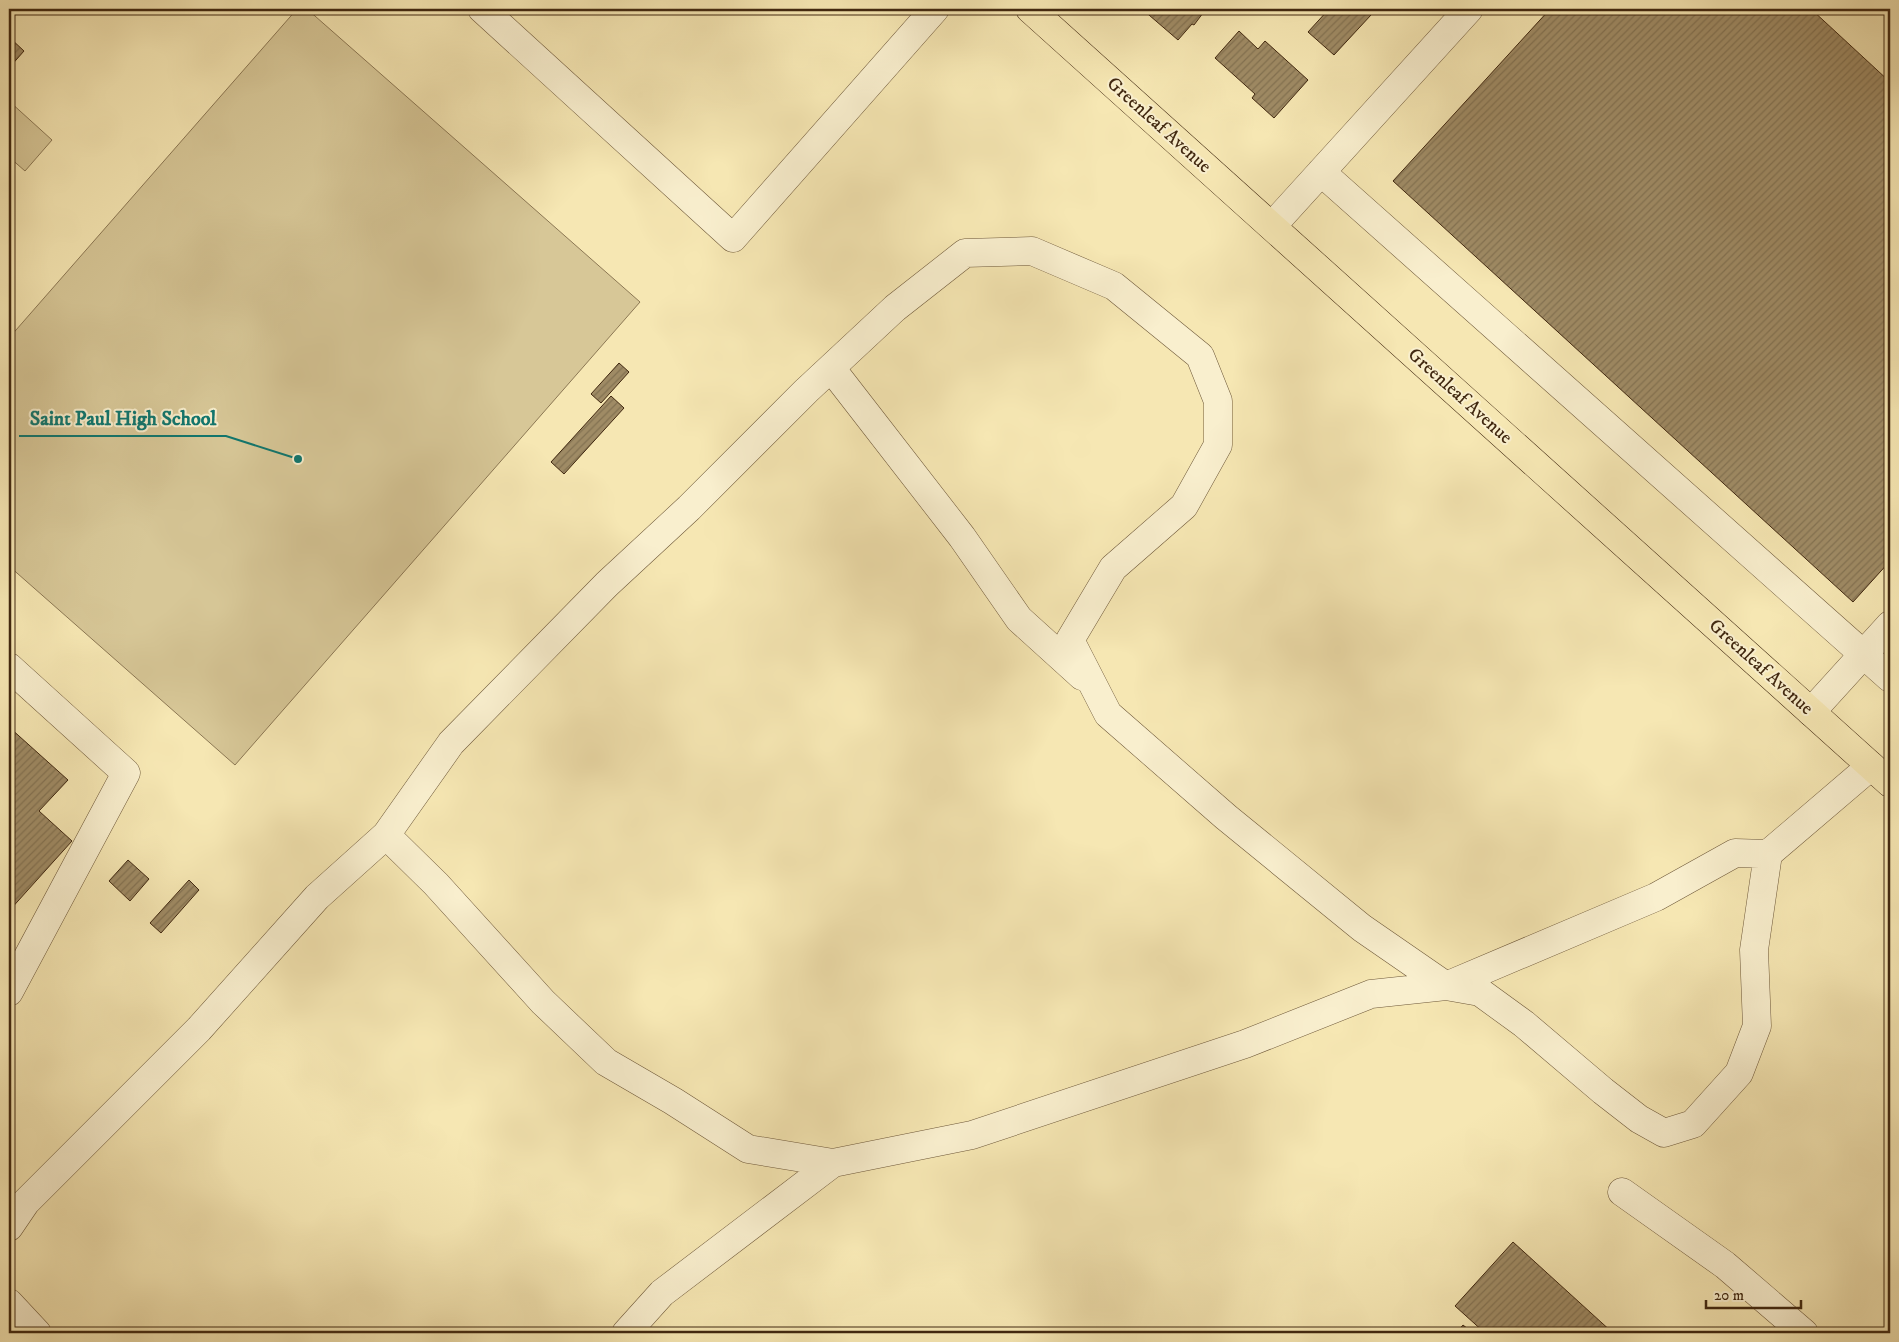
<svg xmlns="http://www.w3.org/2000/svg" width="1899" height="1342" viewBox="0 0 1899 1342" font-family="'IM FELL DW Pica',serif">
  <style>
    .green { fill: #d7c797; stroke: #8c7854 }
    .building { fill: url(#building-hatch); stroke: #412810 }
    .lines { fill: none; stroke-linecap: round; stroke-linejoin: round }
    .minor-casing { stroke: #6e5839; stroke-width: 29 }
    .major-casing { stroke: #412810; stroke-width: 29 }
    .minor { stroke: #f9efce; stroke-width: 28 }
    .major { stroke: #f6e7b3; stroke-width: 28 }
    .labels { text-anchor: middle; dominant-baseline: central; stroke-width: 4; stroke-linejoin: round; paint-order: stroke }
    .street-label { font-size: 19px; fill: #412810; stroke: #f9efce }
    .leader { fill: none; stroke: #0f766e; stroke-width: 2 }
    .callout-dot { fill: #0f766e; stroke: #f9efce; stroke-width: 2 }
    .callout-label { font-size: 20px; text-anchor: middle; font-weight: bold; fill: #0f766e; stroke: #f9efce; stroke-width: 4; stroke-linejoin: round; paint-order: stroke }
  </style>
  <defs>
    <pattern id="building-hatch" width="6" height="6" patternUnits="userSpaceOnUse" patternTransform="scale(1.25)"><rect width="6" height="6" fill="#9f8b65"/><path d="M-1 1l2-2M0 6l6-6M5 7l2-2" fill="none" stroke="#837252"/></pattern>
  </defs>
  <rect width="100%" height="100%" fill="#f6e7b3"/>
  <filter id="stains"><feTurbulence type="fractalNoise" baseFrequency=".004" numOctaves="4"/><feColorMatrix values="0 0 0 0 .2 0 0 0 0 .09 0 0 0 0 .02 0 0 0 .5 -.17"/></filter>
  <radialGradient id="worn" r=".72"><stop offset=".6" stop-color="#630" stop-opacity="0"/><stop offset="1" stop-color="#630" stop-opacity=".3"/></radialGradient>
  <path class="green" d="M297 9H307L640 302 235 765 9 566V338Z
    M9 101 52 140 25 171 9 157Z"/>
  <path class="building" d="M1142 9H1206L1194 25 1192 24 1178 40Z
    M1329 9H1364L1371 15 1334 55 1308 32Z
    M1550 9H1811L1890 82V561L1853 602 1393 181Z
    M1239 31 1258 49 1265 41 1308 80 1274 118 1252 98 1255 94 1215 58Z
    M9 37 24 51 9 68Z
    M619 363 629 372 601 403 591 394Z
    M611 396 624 408 564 474 551 462Z
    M9 727 68 780 39 811 72 841 9 911Z
    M128 860 149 879 130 901 109 881Z
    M189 880 199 890 161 933 150 923Z
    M1513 1242 1613 1333H1485L1455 1306Z
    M1463 1325 1473 1333H1456Z"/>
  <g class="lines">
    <g class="minor-casing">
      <path id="minor" d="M482 9 733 238 935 9
        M1321 172 1890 678
        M1272 226 1469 9
        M831 368 962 537 1019 619 1082 676
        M9 667 126 773 9 992
        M1811 712 1890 625
        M386 835 451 743 607 584 689 508 806 391 895 308 965 253 1032 251 1114 286 1200 356 1218 401V445L1184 506 1113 568 1070 640 1108 714 1226 817 1362 928 1446 986 1656 897 1735 853 1768 854 1871 766
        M1622 1192 1725 1265 1804 1333
        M9 1227 26 1202 199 1029 317 897 386 835 436 884 543 1002 606 1062 673 1101 748 1149 833 1163 972 1135 1245 1044 1371 994 1446 986 1480 992 1524 1024 1603 1091 1639 1119 1664 1133 1693 1124 1739 1073 1757 1026 1754 950 1768 854
        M9 1303 37 1333
        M626 1333 662 1293 833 1163"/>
    </g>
    <g class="major-casing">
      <path id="major" d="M1030 9 1890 783"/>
    </g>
    <use href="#minor" class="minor"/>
    <use href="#major" class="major"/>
  </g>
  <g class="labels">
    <g class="street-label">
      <text transform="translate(1159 125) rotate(42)">Greenleaf Avenue</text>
      <text transform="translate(1460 396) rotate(42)">Greenleaf Avenue</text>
      <text transform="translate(1761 667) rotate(42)">Greenleaf Avenue</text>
    </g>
  </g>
  <path class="leader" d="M298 459L226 436H19"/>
  <circle class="callout-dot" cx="298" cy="459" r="5"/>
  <g class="callout-label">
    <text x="123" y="425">Saint Paul High School</text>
  </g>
  <rect width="1899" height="1342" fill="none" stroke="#f6e7b3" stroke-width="30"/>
  <rect x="10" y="10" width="1879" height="1322" fill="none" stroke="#412810" stroke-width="2.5"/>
  <rect x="15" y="15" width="1869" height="1312" fill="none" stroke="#412810"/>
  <path d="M1706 1300v8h95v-8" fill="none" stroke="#412810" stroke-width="2.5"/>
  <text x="1714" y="1300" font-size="15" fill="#412810" stroke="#f9efce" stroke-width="4" paint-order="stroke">20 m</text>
  <rect width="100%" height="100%" filter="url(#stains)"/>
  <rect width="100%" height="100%" fill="url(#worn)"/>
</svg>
